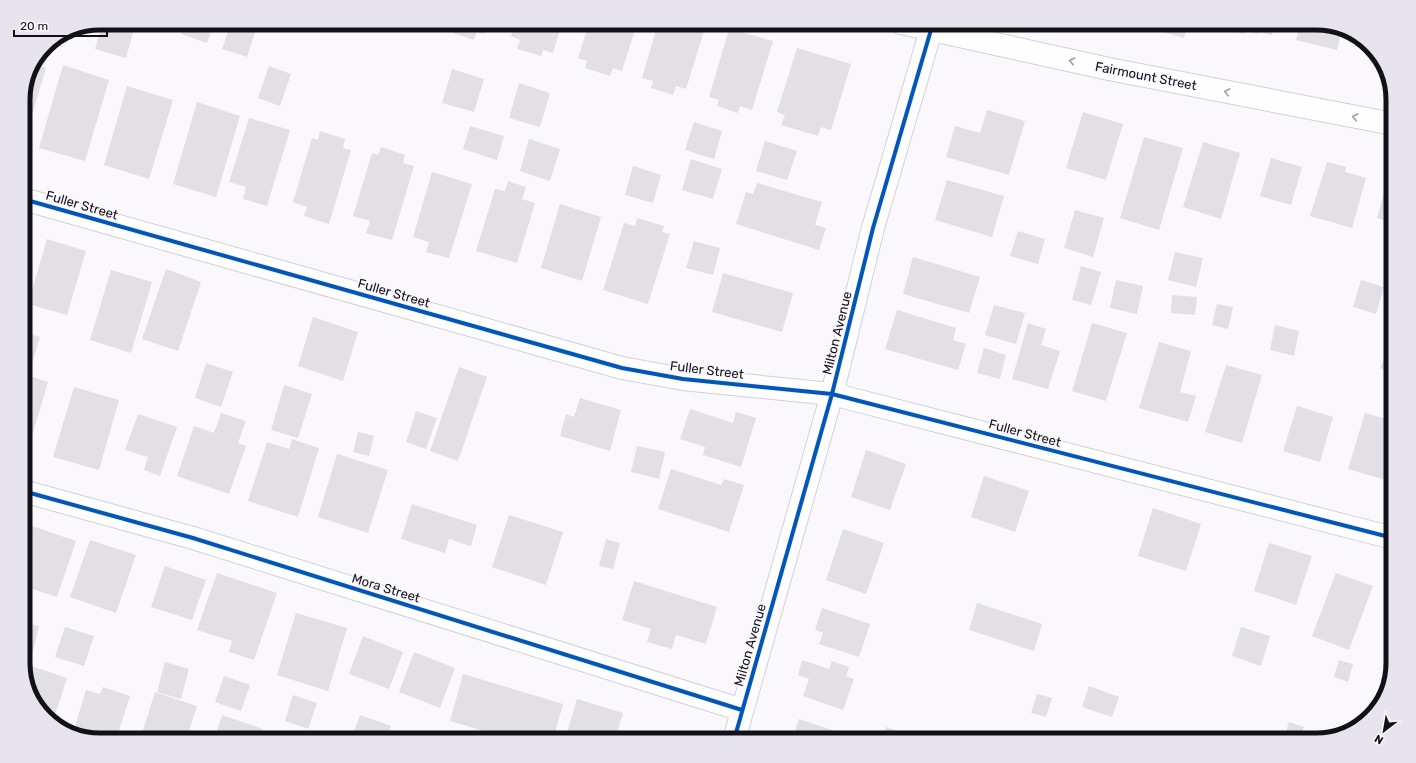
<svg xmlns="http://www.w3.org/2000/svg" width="1416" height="763" viewBox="0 0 1416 763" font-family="Rubik,sans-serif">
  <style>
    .building { fill: #e2dfe5 }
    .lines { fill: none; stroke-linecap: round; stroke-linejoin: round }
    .street-casing { stroke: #d3d0d6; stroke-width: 24 }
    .secondary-casing { stroke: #d3d0d6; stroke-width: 24 }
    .street { stroke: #fefeff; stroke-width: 22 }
    .secondary { stroke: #fefeff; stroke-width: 22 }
    .cycleway-casing { stroke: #f9f6ff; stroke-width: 6 }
    .cycleway { stroke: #0057b8; stroke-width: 4 }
    .oneway { stroke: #a09fa3 }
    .labels { text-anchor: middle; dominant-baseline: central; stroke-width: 3; stroke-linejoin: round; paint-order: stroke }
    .street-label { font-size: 13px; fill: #131118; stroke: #f9f6ff }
    .rim { fill: none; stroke: #131118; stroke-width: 5 }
  </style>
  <rect width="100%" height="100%" fill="#faf8fd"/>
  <path class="building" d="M102 23H115L134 29 126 58 95 49Z
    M185 23H214L207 43 181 34Z
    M231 23H258L247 57 222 49Z
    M451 23H488L484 34 477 32 474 40 453 33 455 25Z
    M515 23H562L553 53 543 50 541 56 517 49 520 40 511 36Z
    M589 23H637L622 71 613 68 610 76 585 68 587 61 578 58Z
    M658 23 706 24 686 89 676 86 673 95 651 88 653 81 642 78Z
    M1165 23H1188L1184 38 1163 32Z
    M1227 23H1275L1272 35 1259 32V34L1245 31 1244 34 1225 29Z
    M1300 23H1316L1342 29 1337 50 1296 40Z
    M729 29 773 41 752 110 740 106 738 113 717 106 719 100 709 97Z
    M797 48 851 64 831 130 821 127 818 136 781 125 785 115 777 112Z
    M1371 50 1380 58 1381 59 1369 56Z
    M33 64 46 68 24 142 23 95 29 71Z
    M63 65 109 80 85 161 39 148Z
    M269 66 291 74 280 106 258 98Z
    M452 69 484 79 474 112 442 103Z
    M519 83 550 93 540 127 509 118Z
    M127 86 173 100 149 179 104 165Z
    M197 102 240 116 216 197 173 184Z
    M987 110 1025 121 1009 175 946 157 955 126 980 133Z
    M1083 112 1123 124 1106 180 1066 168Z
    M249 118 290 130 267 206 243 199 246 187 229 182Z
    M694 122 722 131 714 159 685 150Z
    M470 126 504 136 497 160 463 149Z
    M320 131 345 139 343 148 351 150 329 224 304 216 307 207 293 202 312 138 318 140Z
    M1144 137 1183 148 1159 230 1120 218Z
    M529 139 560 149 550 181 520 171Z
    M765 141 797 151 787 180 756 171Z
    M1203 142 1240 153 1221 219 1183 207Z
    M381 147 405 155 403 163 414 166 392 240 366 233 370 221 353 216 372 153 378 155Z
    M1271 158 1302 167 1291 205 1260 196Z
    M691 159 722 169 713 199 682 190Z
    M1327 162 1346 167 1345 172 1366 178 1352 228 1310 216Z
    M633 166 661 175 653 203 625 195Z
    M432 172 472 184 449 258 426 252 429 242 413 237Z
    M947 180 1004 196 992 237 935 220Z
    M508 181 526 187 522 199 535 203 517 263 476 251 495 189 505 191Z
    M1387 181 1393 183V223L1377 218Z
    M757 183 822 202 815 225 826 228 819 250 736 224 746 192 753 194Z
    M560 204 601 217 582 281 541 268Z
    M1075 210 1104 218 1093 257 1064 248Z
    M637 218 664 226 662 232 670 234 648 304 603 290 624 223 635 226Z
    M1018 231 1045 239 1038 264 1010 256Z
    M47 239 86 251 67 315 28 304Z
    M694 241 720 248 713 275 686 268Z
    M1175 252 1203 258 1196 287 1168 280Z
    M913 257 980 277 969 313 903 294Z
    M1081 266 1101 272 1091 305 1072 300Z
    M166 269 201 282 178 351 142 339Z
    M111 270 152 282 131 353 90 340Z
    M723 273 793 293 782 332 712 312Z
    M1116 280 1143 286 1137 314 1110 308Z
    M1361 280 1384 287 1376 314 1353 307Z
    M1172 295 1197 297 1195 315 1171 313Z
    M1217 304 1233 307 1228 329 1212 325Z
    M994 305 1025 313 1016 344 985 335Z
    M897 310 956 328 953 340 966 344 958 370 885 349Z
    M313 317 358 332 343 381 298 366Z
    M1028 323 1046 329 1041 345 1060 351 1048 389 1012 379Z
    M1092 323 1127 333 1106 401 1072 391Z
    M1275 325 1299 331 1294 356 1270 350Z
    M23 332 40 337 31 367 23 364Z
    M1159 342 1191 351 1180 392 1196 396 1188 422 1139 408Z
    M1391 343 1393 344V374L1380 368Z
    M984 348 1006 355 1000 379 977 373Z
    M206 363 233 372 221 407 195 398Z
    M1226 365 1262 375 1242 443 1205 432Z
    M459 367 487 377 458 461 430 451Z
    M23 374 48 382 27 453 23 452Z
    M284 385 312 394 298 438 271 430Z
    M74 387 119 400 99 470 53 457Z
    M580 398 621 410 610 451 560 436 566 414 574 417Z
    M1297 406 1333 417 1320 462 1283 451Z
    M690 409 733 423 736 412 756 418 741 467 703 455 705 447 680 439Z
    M416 411 437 418 426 449 406 442Z
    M221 413 246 421 238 443 246 446 229 494 177 476 194 426 214 433Z
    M1365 413 1393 421V437L1390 446 1393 447V482L1348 469Z
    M138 414 177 427 160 476 144 470 148 457 125 450Z
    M358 432 374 436 369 456 353 452Z
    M292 439 319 448 298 517 248 501 267 442 289 449Z
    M637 446 665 452 659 479 631 472Z
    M866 450 906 464 890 510 851 497Z
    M337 454 388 470 368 533 318 517Z
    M671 469 721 485 724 479 744 485 729 532 658 509Z
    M984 476 1029 491 1015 532 971 517Z
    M412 504 477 525 471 546 449 539 445 553 401 539Z
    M1153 508 1201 524 1186 571 1138 556Z
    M509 515 563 532 546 585 492 567Z
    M23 523 76 541 57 597 23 586V574L27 563 23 562Z
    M843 529 884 543 866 594 826 580Z
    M606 539 620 543 613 569 599 566Z
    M90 540 136 555 116 613 70 597Z
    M1269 543 1312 556 1296 605 1254 591Z
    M165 566 206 580 192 620 151 607Z
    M217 573 277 593 254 660 229 652 232 641 197 630Z
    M1336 573 1373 586 1349 650 1312 636Z
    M634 581 717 607 706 644 676 635 672 649 647 642 651 629 622 620Z
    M977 603 1042 624 1034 651 969 630Z
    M822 608 870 624 859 657 819 644 823 633 815 630Z
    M296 613 347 628 328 691 277 675Z
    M23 622 39 626 31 659 23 657Z
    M65 627 94 636 84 666 55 657Z
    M1241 627 1270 636 1261 666 1232 656Z
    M363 636 403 652 389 689 349 674Z
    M414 652 455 668 440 708 399 692Z
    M802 660 829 669 832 661 849 667 846 676 854 679 843 710 803 696 809 679 798 675Z
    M1339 660 1353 664 1348 682 1334 677Z
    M165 662 189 669 181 699 157 692Z
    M25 664 67 678 53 721 36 705 23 668Z
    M463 674 563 704 553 740H514L450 721Z
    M224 676 250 685 241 711 215 702Z
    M1089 686 1119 697 1112 717 1082 707Z
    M103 687 130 696 116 740H100L73 733 86 690 100 694Z
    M155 692 197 706 186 740H140Z
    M1037 694 1052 698 1046 717 1031 713Z
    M293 695 317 703 308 729 285 721Z
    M577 699 623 713 615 740H565Z
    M222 715 263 729 259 740H214Z
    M360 715 391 726 386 740H351Z
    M799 719 853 737 852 740H792Z
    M1289 722 1304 727 1299 740H1292L1284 738Z
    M886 727 919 739 918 740H882Z
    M1017 731 1046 740H1015Z
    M1256 733 1277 740H1253Z"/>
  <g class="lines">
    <g class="street-casing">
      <path id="street" d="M901 23 1109 69 1393 124
        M23 199 622 368 683 379 832 394 1393 538
        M23 491 193 538 742 710"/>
    </g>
    <g class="secondary-casing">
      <path id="secondary" d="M734 740 832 394 873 228 933 23"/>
    </g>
    <use href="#street" class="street"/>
    <use href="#secondary" class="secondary"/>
    <g class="cycleway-casing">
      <path id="cycleway" d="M23 199 622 368 683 379 832 394 1393 538
        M23 491 193 538 742 710
        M734 740 832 394 873 228 933 23"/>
    </g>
    <use href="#cycleway" class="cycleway"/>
  </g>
  <defs><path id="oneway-chevron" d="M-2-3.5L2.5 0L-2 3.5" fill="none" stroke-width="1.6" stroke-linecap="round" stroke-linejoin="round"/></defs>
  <g class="oneway">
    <use href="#oneway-chevron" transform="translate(1072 61) rotate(-168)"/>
    <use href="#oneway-chevron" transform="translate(1227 92) rotate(-169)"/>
    <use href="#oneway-chevron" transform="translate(1355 117) rotate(-169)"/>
  </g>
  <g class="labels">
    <g class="street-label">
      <text transform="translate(1146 76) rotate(11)">Fairmount Street</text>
      <text transform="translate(82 205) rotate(16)">Fuller Street</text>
      <text transform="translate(394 293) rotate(16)">Fuller Street</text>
      <text transform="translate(837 333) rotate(-76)">Milton Avenue</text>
      <text transform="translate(707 370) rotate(7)">Fuller Street</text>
      <text transform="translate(1025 433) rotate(15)">Fuller Street</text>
      <text transform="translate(386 588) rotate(17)">Mora Street</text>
      <text transform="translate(750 645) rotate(-74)">Milton Avenue</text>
    </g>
  </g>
  <path d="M0 0H1416V763H0ZM100 30H1316A70 70 0 0 1 1386 100V663A70 70 0 0 1 1316 733H100A70 70 0 0 1 30 663V100A70 70 0 0 1 100 30Z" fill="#e7e4ed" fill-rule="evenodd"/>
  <path class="rim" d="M100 30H1316A70 70 0 0 1 1386 100V663A70 70 0 0 1 1316 733H100A70 70 0 0 1 30 663V100A70 70 0 0 1 100 30Z"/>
  <g transform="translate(1384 731) rotate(211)" stroke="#f9f6ff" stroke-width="3" paint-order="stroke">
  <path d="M0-3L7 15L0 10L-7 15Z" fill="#131118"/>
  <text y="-6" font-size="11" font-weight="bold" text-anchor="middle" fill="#131118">N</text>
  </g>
  <path d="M14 30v6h93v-6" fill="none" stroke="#131118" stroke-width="2"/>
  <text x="20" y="30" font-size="12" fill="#131118" stroke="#f9f6ff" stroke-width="3" paint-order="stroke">20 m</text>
</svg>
